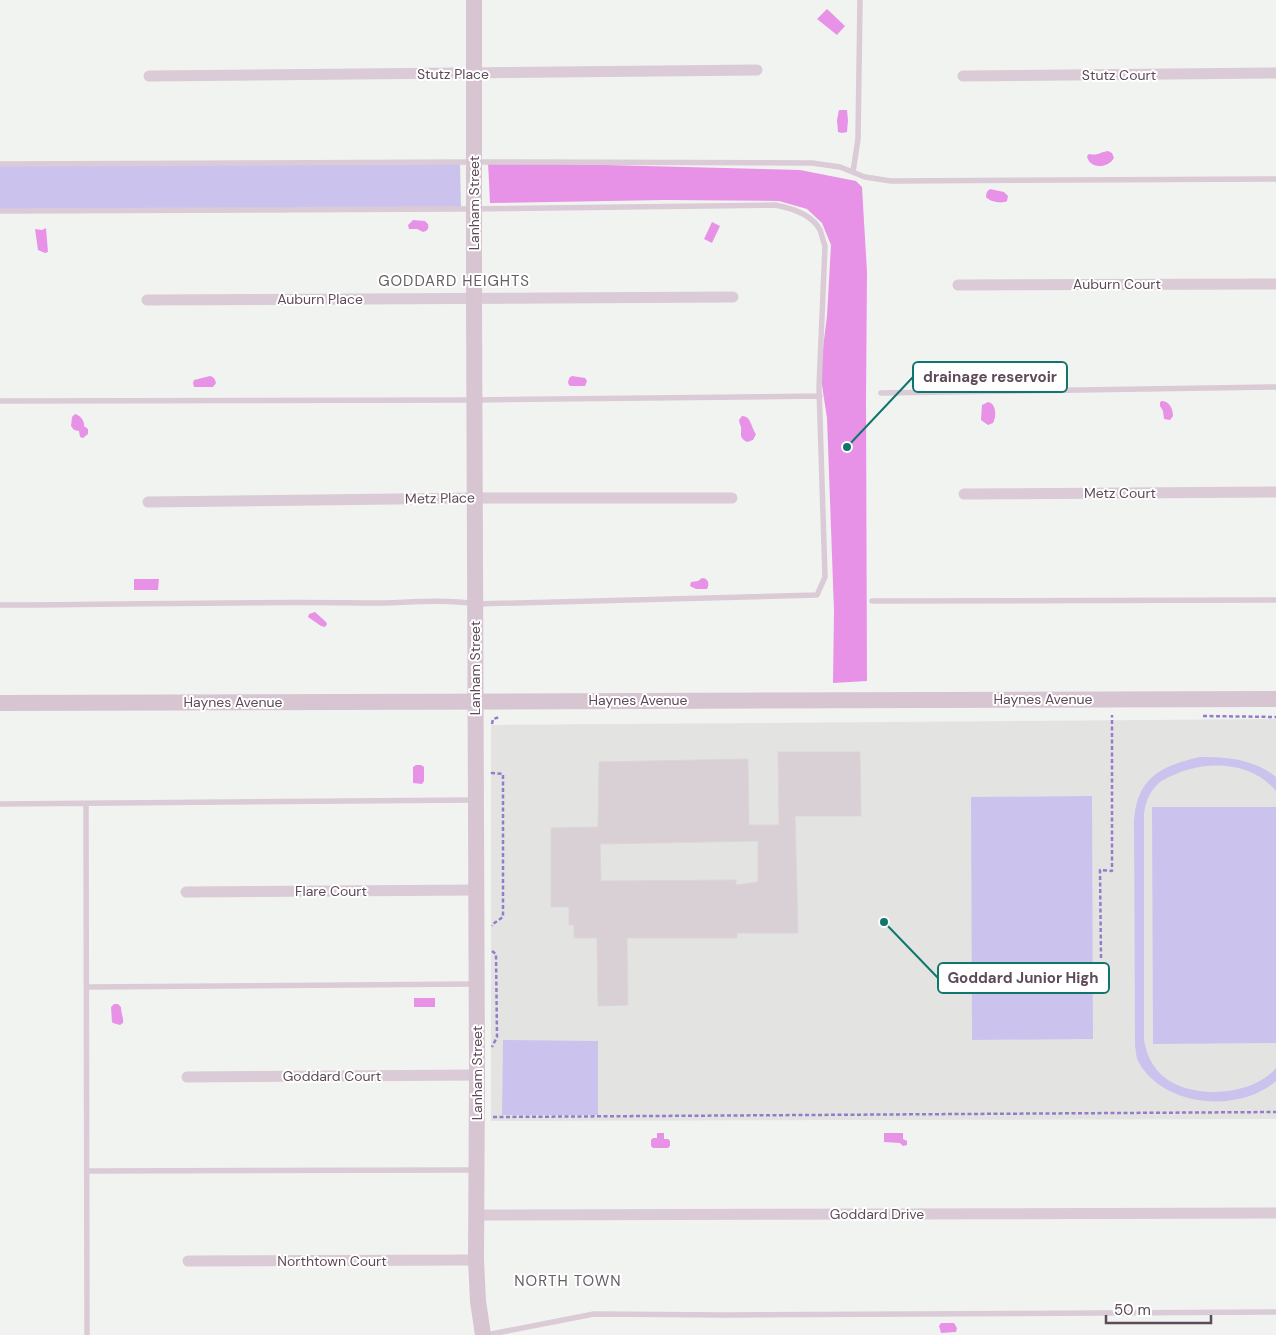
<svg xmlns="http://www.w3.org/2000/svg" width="1276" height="1335" viewBox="0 0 1276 1335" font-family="'DM Sans',sans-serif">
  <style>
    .education { fill: #e3e4e2 }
    .green { fill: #cbc3ee }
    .water { fill: #e892e7 }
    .building { fill: #d8d0d5; stroke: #dcd5d8; fill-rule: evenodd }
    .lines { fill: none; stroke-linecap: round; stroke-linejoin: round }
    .path { stroke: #947cca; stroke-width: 2.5; stroke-dasharray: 4 2.5; stroke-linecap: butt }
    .lane { stroke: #dacbd6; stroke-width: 5.5 }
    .street { stroke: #dacbd6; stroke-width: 11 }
    .secondary { stroke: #d8c5d2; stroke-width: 16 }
    .labels { text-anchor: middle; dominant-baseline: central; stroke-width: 4; stroke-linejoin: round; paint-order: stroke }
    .street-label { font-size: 14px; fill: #5e4a58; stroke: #fff }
    .neighbourhood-label { font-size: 15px; letter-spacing: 1px; fill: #655e63; stroke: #fff }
    .leader { fill: none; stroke: #0f766e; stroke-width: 2 }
    .callout-dot { fill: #0f766e; stroke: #fff; stroke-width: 2 }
    .callout { fill: #fff; stroke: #0f766e; stroke-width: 2 }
    .callout-label { font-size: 15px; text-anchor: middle; font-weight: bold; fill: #5e4a58 }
  </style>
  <rect width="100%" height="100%" fill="#f1f3f1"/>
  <path class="education" d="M1276 719V1119L491 1121V725Z"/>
  <path class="green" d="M460 162 461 209 0 211V164Z
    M1200 757C1227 757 1254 759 1276 777V791C1252 762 1208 760 1176 774 1169 777 1161 780 1156 786 1149 793 1145 804 1144 814V1040C1147 1055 1152 1067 1164 1077 1192 1100 1253 1096 1276 1068V1081C1239 1114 1162 1107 1138 1061 1136 1057 1136 1051 1135 1046L1134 821C1137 777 1161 766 1200 757Z
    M1092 796 1093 1039 972 1040 971 797Z
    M1152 807H1276V1043L1153 1044Z
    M503 1040 598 1041V1115H502Z"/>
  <path class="water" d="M827 9 845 26 837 35 817 19Z
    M839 110H847L848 120 847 132 842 133 838 132 837 120Z
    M1108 151 1112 153 1114 158C1108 169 1089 169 1087 156L1089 154C1099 156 1099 152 1108 151Z
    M488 162 800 170 856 181 862 187 867 272 866 400 867 681 833 683 834 611 827 418 820 372 827 316 831 245 822 223 807 209 779 201 665 200 490 203Z
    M990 189 1004 192 1008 196 1007 201C1002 204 990 202 986 197 986 193 987 191 990 189Z
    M413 220 425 221 428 224C429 228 428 231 423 232L417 229H409L408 225Z
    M712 222 720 226 712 243 704 239Z
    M46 228 48 252 45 253 38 250 35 229 42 230Z
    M210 376C214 377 215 379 216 383L213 387C211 387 196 387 194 387L193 383 194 380Z
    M572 376 585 378 587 381 585 386H570C567 383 568 381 570 377Z
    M1161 401C1170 401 1173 409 1173 416L1170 420 1164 419 1163 411 1160 406V403Z
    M988 402C996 403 997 416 993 423L988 425 981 420 982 405Z
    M75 414C80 415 85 421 84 426L88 429V434L83 438 80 437 79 431 74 430 71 426 72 417Z
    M742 416C751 416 751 427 756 434L753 440 747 442C738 437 742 434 741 427 740 424 739 422 739 420Z
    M702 578C708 578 710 584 707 589H696L690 586 691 582 698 581Z
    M134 579H159L158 590H134Z
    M315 612 326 622 327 624 325 627 321 626 308 617 309 614Z
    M416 765H421L424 767V781L422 784 413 783V767Z
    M414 998H435V1007H414Z
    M114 1004H118L121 1007C121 1013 124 1019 123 1023L120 1025 113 1023 112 1022 111 1007Z
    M657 1133H664V1139H668L670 1141V1146L668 1148H653L651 1146V1140L653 1138H657Z
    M884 1133H903V1139L907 1141V1145L903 1146 900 1143 884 1142Z
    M941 1323H954L957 1328 956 1332 941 1333 939 1326Z"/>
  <path class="building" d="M778 752H860L861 816H795L798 933H737V938H627L628 1005 598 1006 597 938H574V925H569V907H551V828L598 827 599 762 748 759 749 825H779ZM758 841V882L736 885V880L601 881 600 844Z"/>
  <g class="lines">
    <path class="path" d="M1203 716 1276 717
      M492 724 493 719 500 717
      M492 772V773L503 774V917L493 924 492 926
      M492 951 496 954 497 1037 492 1047
      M1101 958 1100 870 1112 871V715
      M493 1117 1276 1112"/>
    <path class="lane" d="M0 164 474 162 812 163 840 167 865 177 891 181 1276 179
      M853 172 858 139 860 0
      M0 211 461 209 775 205C791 208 812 214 820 230 822 235 823 241 825 246L819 387 825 577 817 595 475 604C438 598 399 604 361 603 241 601 120 605 0 605
      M881 393 1276 387
      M0 401 474 400 820 396
      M872 601 1276 600
      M0 804 474 800
      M86 804 87 1335
      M87 987 474 984
      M87 1171 475 1170
      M486 1335 594 1314 725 1315 1276 1312"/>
    <path class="street" d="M149 76 757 70
      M963 76 1276 73
      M958 285 1276 284
      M147 300 733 297
      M964 494 1276 492
      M148 502 475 498H732
      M186 892 477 890
      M187 1077 477 1075
      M477 1215 1276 1213
      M188 1261 476 1260"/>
    <path class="secondary" d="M474 0V298L477 1075 476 1260 478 1301 483 1335
      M0 703 1276 699"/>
  </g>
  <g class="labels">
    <g class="street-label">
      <text x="453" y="74">Stutz Place</text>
      <text x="1119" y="75">Stutz Court</text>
      <text transform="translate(474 203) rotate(-90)">Lanham Street</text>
      <text x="1117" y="284">Auburn Court</text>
      <text x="320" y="299">Auburn Place</text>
      <text x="1120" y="493">Metz Court</text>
      <text transform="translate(440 498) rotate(-1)">Metz Place</text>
      <text transform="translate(475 668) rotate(-90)">Lanham Street</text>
      <text x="1043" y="699">Haynes Avenue</text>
      <text x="638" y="700">Haynes Avenue</text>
      <text x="233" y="702">Haynes Avenue</text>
      <text x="331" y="891">Flare Court</text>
      <text transform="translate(477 1073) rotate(-90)">Lanham Street</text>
      <text x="332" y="1076">Goddard Court</text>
      <text x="877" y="1214">Goddard Drive</text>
      <text x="332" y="1261">Northtown Court</text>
    </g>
    <g class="neighbourhood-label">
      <text x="454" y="281">GODDARD HEIGHTS</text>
      <text x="568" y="1281">NORTH TOWN</text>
    </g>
  </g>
  <path class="leader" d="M847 447L913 377M884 922L938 978"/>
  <g class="callout-dot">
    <circle cx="847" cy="447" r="5"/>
    <circle cx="884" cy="922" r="5"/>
  </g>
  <g class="callout">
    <rect x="913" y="362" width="154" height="30" rx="5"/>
    <rect x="938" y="963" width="171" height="30" rx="5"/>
  </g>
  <g class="callout-label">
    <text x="990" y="382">drainage reservoir</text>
    <text x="1023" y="983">Goddard Junior High</text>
  </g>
  <path d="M1106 1315v8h105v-8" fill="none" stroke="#5e4a58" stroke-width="2.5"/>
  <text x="1114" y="1315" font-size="15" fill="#5e4a58" stroke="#ffffff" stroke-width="4" paint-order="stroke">50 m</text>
</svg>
